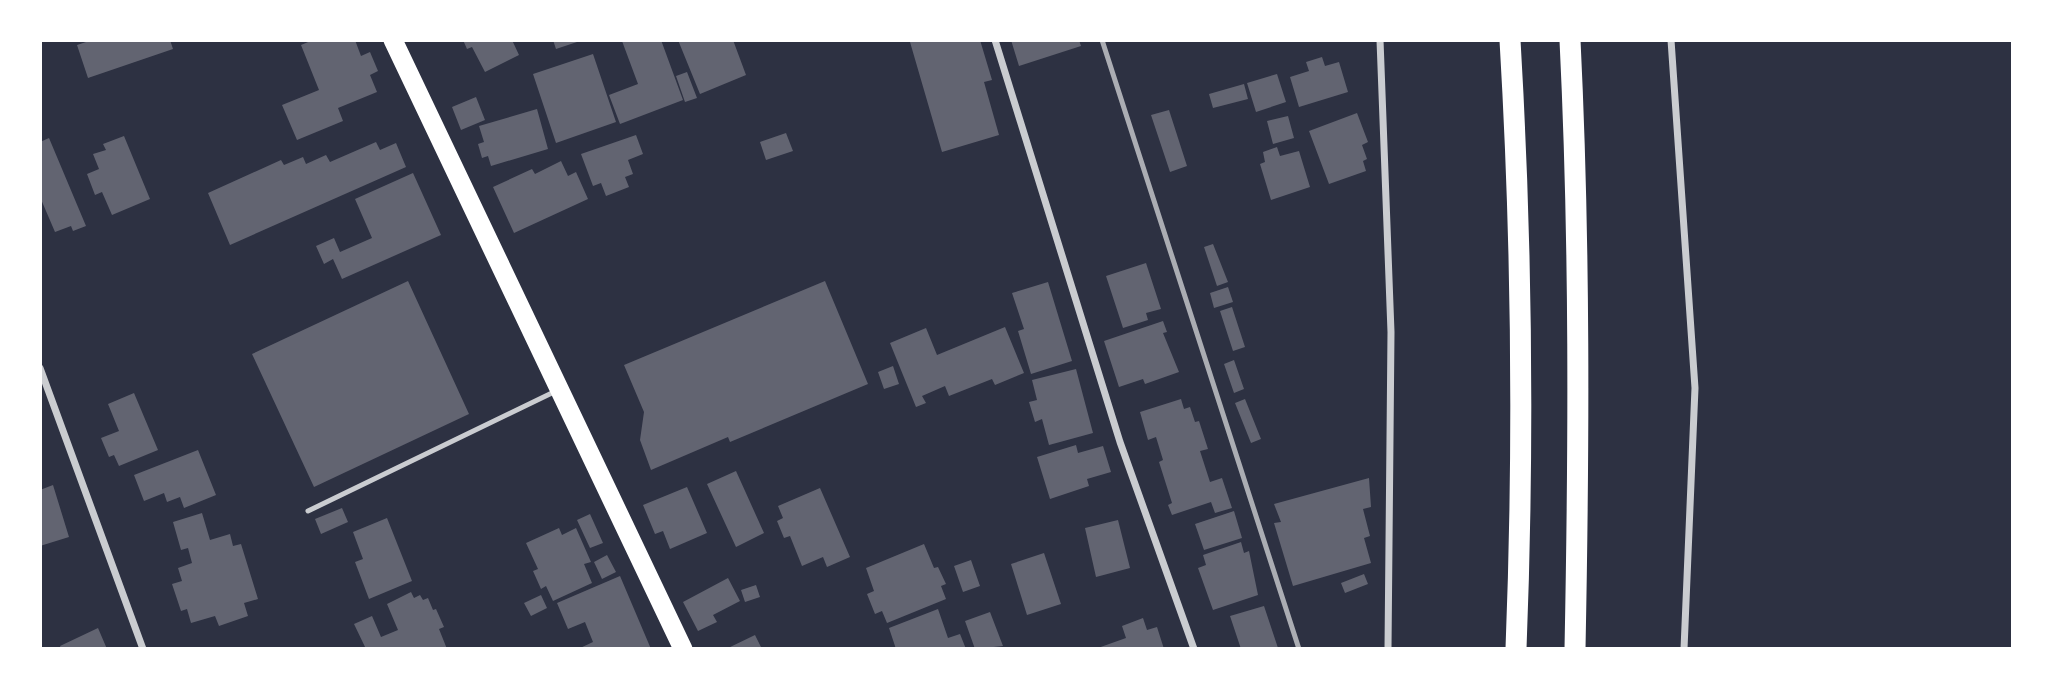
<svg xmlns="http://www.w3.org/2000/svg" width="2053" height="689" viewBox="0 0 2053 689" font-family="Merriweather,serif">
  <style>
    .building { fill: #626471 }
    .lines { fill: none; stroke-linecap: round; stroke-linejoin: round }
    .service { stroke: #caccd0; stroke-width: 5 }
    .minor { stroke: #caccd0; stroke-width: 7 }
    .trunk { stroke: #fff; stroke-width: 19 }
    .motorway { stroke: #fff; stroke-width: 21 }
    .rail { stroke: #abadb3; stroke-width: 5 }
  </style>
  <rect width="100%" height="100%" fill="#2d3142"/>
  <path class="building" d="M92 40H170L173 49 88 78 77 45Z
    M313 40H355L361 56 370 52 378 71 370 75 377 92 338 108 343 121 297 140 282 105 319 90 301 45Z
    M463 40H512L519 55 485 72 472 47 467 49Z
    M553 40H580V41L556 49Z
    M661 40 683 100 620 124 609 95 638 84 622 41Z
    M678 40H733L746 75 700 94Z
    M917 40H980L992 80 984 82 999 135 942 152 910 42Z
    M1011 40H1079L1081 46 1019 66Z
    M593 54 616 122 556 143 533 74Z
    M1322 57 1325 66 1339 62 1348 92 1299 107 1290 77 1309 71 1306 62Z
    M687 72 697 98 685 102 676 76Z
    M1277 74 1286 102 1256 112 1247 83Z
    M1244 84 1248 99 1213 108 1209 94Z
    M476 97 485 120 461 130 452 107Z
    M537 109 548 149 491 166 488 156 482 158 478 144 484 142 479 126Z
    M1169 110 1187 166 1170 172 1151 115Z
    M1357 113 1368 142 1362 145 1367 159 1363 161 1366 171 1329 184 1309 131Z
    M1288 116 1294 138 1273 144 1267 121Z
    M786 133 793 151 766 160 760 142Z
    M636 135 643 154 628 160 633 174 625 177 629 187 606 196 601 183 593 186 581 154Z
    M124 136 150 199 112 215 102 192 95 195 87 174 99 169 93 154 106 150 103 144Z
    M49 138 86 226 73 231 71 226 55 232 40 197V142Z
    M376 142 380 150 396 143 406 167 230 245 208 193 281 160 284 165 303 157 306 164 326 155 330 162Z
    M1277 147 1280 156 1299 151 1310 187 1271 200 1260 164 1265 162 1263 152Z
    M561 161 568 176 576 172 588 199 514 233 493 187 532 169 535 174Z
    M413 173 441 235 342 279 333 259 324 264 316 246 334 238 340 252 372 238 355 199Z
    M1213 244 1228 282 1217 286 1204 247Z
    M1146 263 1161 309 1146 313 1148 320 1123 328 1106 276Z
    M408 281 469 414 314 487 252 354Z
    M825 281 868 384 730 442 728 437 651 470 640 440 644 412 624 365Z
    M1048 282 1072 361 1031 374 1018 331 1024 329 1012 293Z
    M1228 287 1233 302 1214 308 1210 293Z
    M1232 307 1245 347 1233 351 1220 311Z
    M1163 321 1167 332 1163 333 1179 372 1145 384 1143 379 1119 387 1104 341Z
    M1005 327 1024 373 995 385 992 379 949 396 945 386 922 396 926 403 916 407 890 343 926 328 937 355Z
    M1234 360 1244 389 1234 393 1224 364Z
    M893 366 899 384 884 389 878 372Z
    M1076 369 1093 433 1049 445 1042 419 1035 422 1029 402 1037 400 1032 380Z
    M134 393 158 450 119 466 114 455 109 457 101 438 119 431 108 404Z
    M1181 399 1184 409 1190 407 1195 422 1199 421 1208 449 1200 451 1210 482 1222 478 1232 508 1215 513 1211 502 1172 515 1168 505 1172 503 1159 462 1163 460 1156 437 1148 440 1140 412Z
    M1245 399 1261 439 1251 443 1235 403Z
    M1076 445 1078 453 1103 446 1111 472 1087 479 1089 486 1050 499 1037 457Z
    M198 450 216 495 184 508 180 497 167 502 164 493 144 501 134 475Z
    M736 471 764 533 736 547 707 484Z
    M1369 478 1371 507 1363 509 1370 536 1364 538 1371 563 1293 586 1274 523 1281 522 1274 504Z
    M53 485 69 537 40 546V490Z
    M687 487 707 533 670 549 663 531 655 534 643 505Z
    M820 488 850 557 827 567 823 557 802 566 790 536 784 538 777 521 783 518 778 506Z
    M342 508 348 522 321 534 315 519Z
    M1234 511 1242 538 1204 550 1195 524Z
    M202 513 210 540 230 534 233 546 241 544 258 599 244 603 248 616 219 626 215 616 191 623 187 609 181 611 172 584 182 581 178 568 192 563 188 548 181 550 173 522Z
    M590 514 603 543 590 548 577 520Z
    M387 518 412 581 369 599 355 562 363 559 353 532Z
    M1118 520 1130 568 1096 577 1085 528Z
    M559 528 562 535 576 528 591 562 584 564 592 583 553 601 546 586 541 589 533 571 538 569 526 543Z
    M1241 542 1244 553 1249 551 1258 595 1213 610 1198 568 1206 565 1203 555Z
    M924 544 934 568 938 567 946 584 941 586 946 599 887 623 882 611 875 614 867 594 874 591 866 568Z
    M1044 553 1061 604 1027 615 1011 564Z
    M607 555 616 572 602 579 594 562Z
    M971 560 980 586 963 592 954 566Z
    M1364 574 1368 584 1345 593 1341 583Z
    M620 576 651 649H578L593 642 585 622 568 629 557 603Z
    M728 578 740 601 713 615 717 622 698 631 683 602Z
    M756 585 760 597 745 602 741 590Z
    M411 592 414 598 420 595 423 600 428 598 433 610 436 609 444 627 439 629 447 649H366L354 624 372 616 381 637 398 630 387 604Z
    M541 595 547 608 531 616 524 603Z
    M1264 606 1278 648 1241 649 1230 616Z
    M938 609 948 638 960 634 966 649H896L889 628Z
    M990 612 1003 646 975 649 965 621Z
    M1143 618 1147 630 1157 627 1164 649H1095L1126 638 1122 626Z
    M98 628 107 649H61L60 646Z
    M755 635 762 649H726Z"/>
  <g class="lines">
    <path class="service" d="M308 511 556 391"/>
    <path class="minor" d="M995 40 1120 442 1194 649
      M1380 40 1391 332 1388 649
      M1671 40 1695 388 1684 649
      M40 368 143 649"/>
    <path class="trunk" d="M393 40 683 649"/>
    <path class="motorway" d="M1510 40C1522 243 1524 446 1516 649
      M1570 40C1580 243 1579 446 1575 649"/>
    <path class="rail" d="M1102 40 1299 649"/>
  </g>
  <rect width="2053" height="689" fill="none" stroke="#ffffff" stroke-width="84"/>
</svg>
